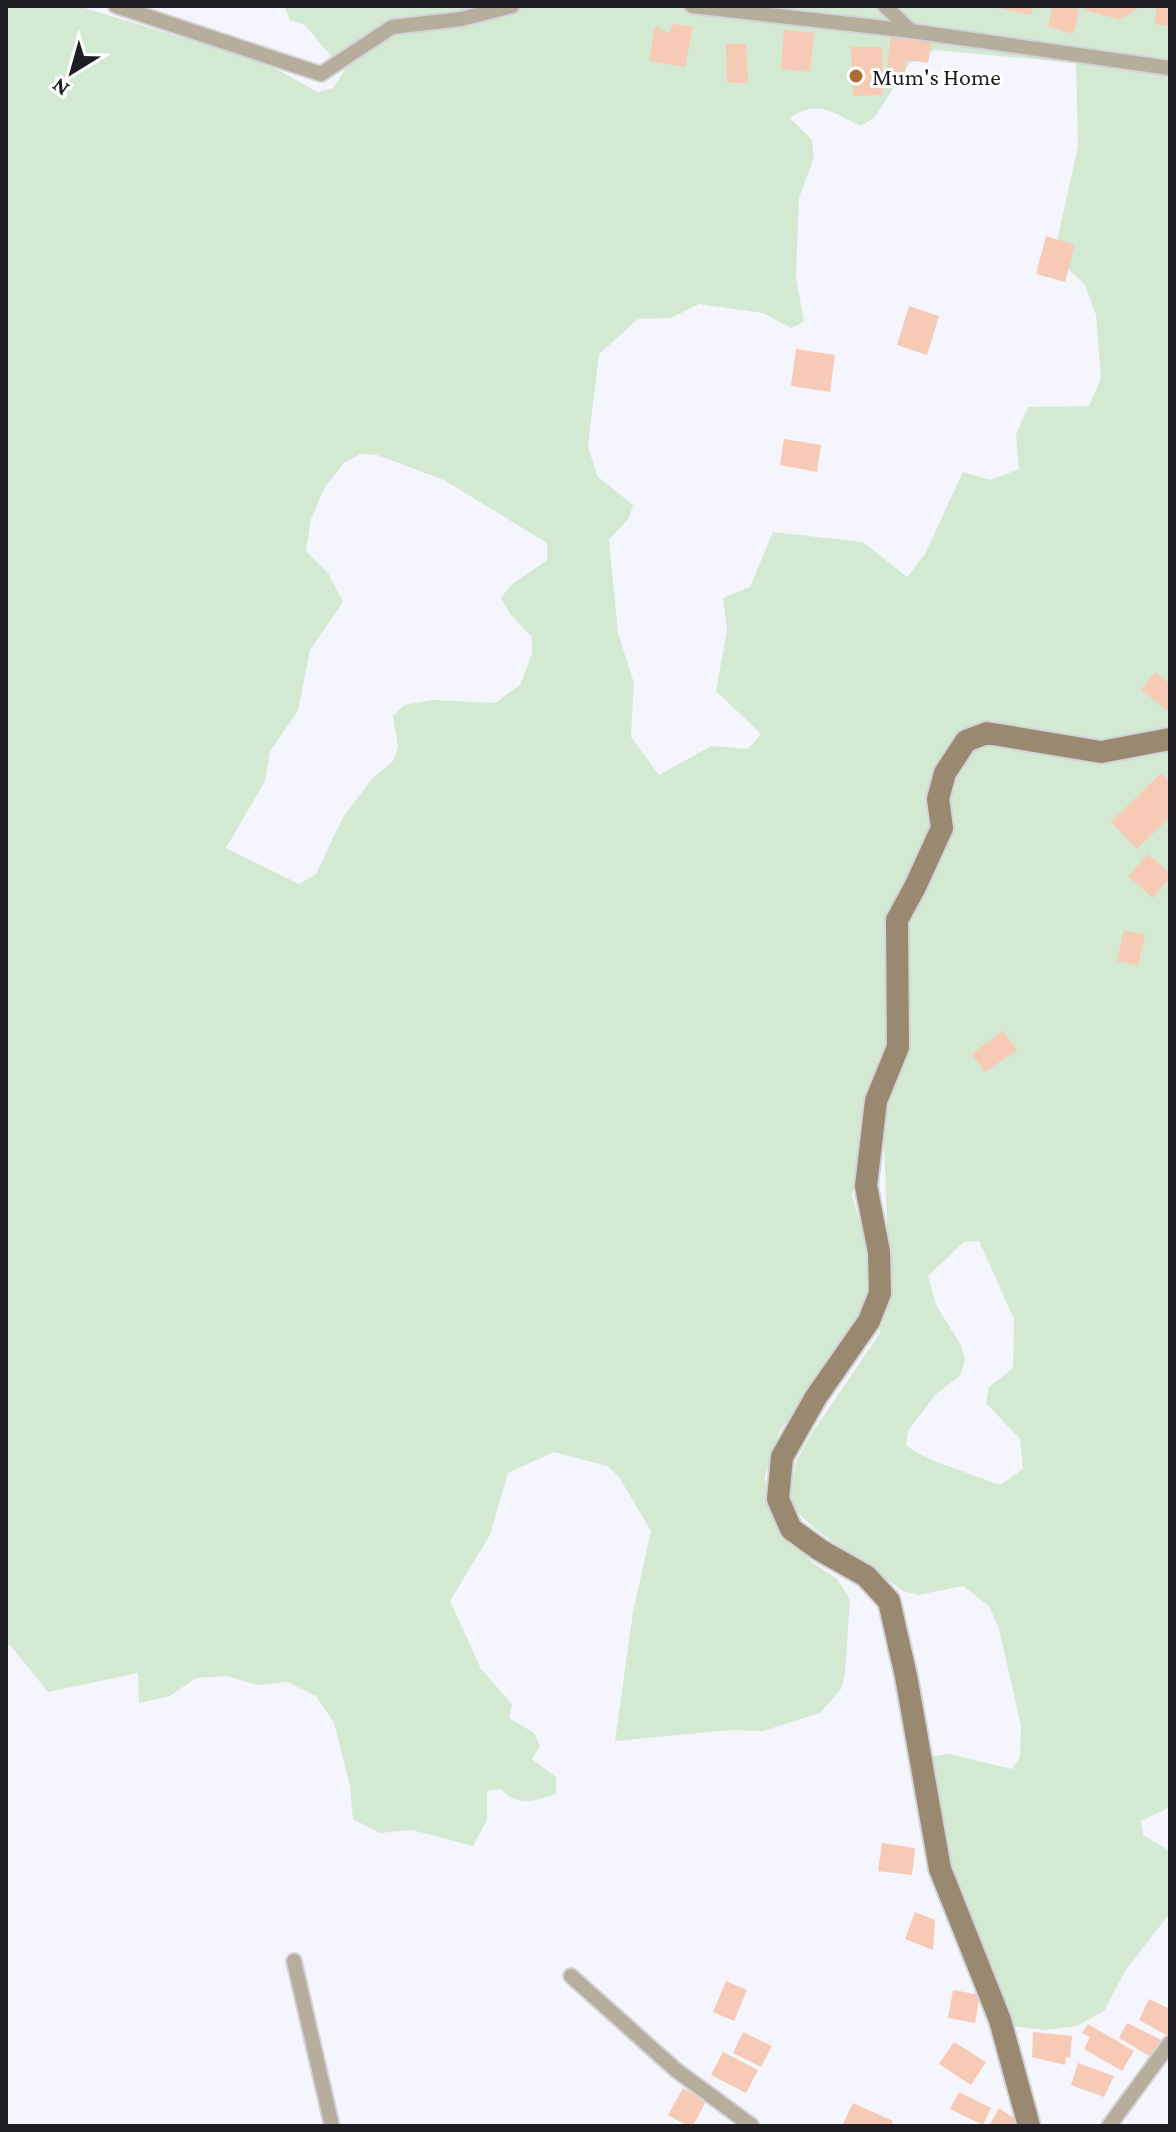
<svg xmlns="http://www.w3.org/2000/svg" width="1176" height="2132" viewBox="0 0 1176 2132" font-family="'Crimson Pro',serif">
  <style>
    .green { fill: #d4e9d1; fill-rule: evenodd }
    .building { fill: #f7cab6 }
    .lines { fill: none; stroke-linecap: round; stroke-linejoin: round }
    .minor-casing { stroke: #d3d3da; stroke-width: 18 }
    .secondary-casing { stroke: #d3d3da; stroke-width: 26 }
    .minor { stroke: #b7ad9c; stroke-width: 14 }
    .secondary { stroke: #988970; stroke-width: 22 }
    .poi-dot { fill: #ab6d32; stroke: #fff; stroke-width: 3 }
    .labels { text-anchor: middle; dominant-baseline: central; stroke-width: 6; stroke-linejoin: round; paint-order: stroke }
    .poi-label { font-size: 24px; fill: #1e1e22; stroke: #fff; text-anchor: start }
  </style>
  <rect width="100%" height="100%" fill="#f5f5fd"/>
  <path class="green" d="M6 6H78L190 40 211 39 240 49 318 92 333 88 350 62 335 61 305 25 290 20 284 6H1170V1807L1141 1821 1143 1835 1170 1851V1913L1125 1971 1104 2011 1077 2026 1045 2030 1013 2026 948 1872 947 1840 920 1782 922 1767 934 1756 949 1754 1012 1769 1020 1757 1021 1726 999 1629 989 1606 963 1586 918 1595 903 1591 815 1529 793 1508 791 1493 796 1462 810 1436 880 1333 888 1248 883 1119 867 1105 852 1196 873 1267 868 1296 842 1348 779 1432 765 1476 767 1506 774 1519 813 1563 837 1579 850 1599 845 1673 841 1689 820 1713 763 1731 730 1730 615 1741 633 1612 651 1531 619 1477 607 1466 554 1452 508 1473 490 1535 450 1601 481 1669 512 1704 509 1718 534 1733 540 1746 532 1759 556 1777V1794C531 1801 521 1808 500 1789L487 1791V1820L473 1846 412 1830 380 1833 353 1819 350 1786 334 1723 316 1696 287 1682 257 1685 227 1676 196 1678 170 1696 139 1703 138 1673 48 1692 10 1645H6ZM935 50 1076 63 1078 147 1058 236 1064 265 1085 285 1096 315 1101 378 1089 406 1028 407 1016 434 1019 469 990 480 963 472 925 554 907 577 863 542 773 532 750 587 723 598 727 630 716 691 761 734 748 749 711 746 659 775 631 737 634 683 618 633 609 540 629 518 633 505 597 476 588 446 599 354 638 319 671 318 699 304 763 313 791 328 804 322 796 277 799 198 814 157 812 140 790 118C819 98 832 113 861 126L875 117 909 64ZM360 454 377 455 444 480 547 543V560L511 585 501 598 510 614 532 637V654L520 685 495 703 434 700 404 705 393 716 398 747 393 761 371 780 343 817 316 874 299 884 226 848 265 781 270 751 298 711 310 650 343 602 328 573 306 551 311 519 325 487 344 463ZM979 1241 1014 1319 1013 1368 989 1387 986 1403 1020 1439 1023 1469 1000 1485 931 1460 906 1446 908 1431 936 1394 960 1376 965 1360 961 1345 936 1305 928 1276 964 1242Z"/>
  <path class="building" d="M990 6H1033L1031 15Z
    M1053 6H1076L1079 13 1073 34 1048 26Z
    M1086 6H1141L1120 20 1085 10Z
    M1157 6H1170V26L1154 24Z
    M673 24 693 27 685 67 649 61 655 26 669 33Z
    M784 30 814 33 810 72 781 69Z
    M891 33 932 38 928 63 906 60 904 77 886 75Z
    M726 44H746L748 83H727Z
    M851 47H882L883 95 853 96Z
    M1046 236 1075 245 1065 282 1036 274Z
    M909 306 939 316 927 355 897 345Z
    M796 349 835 355 830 392 791 386Z
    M784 439 821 445 817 472 780 465Z
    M1155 672 1170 684V712L1141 690Z
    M1161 773 1170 782V817L1137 849 1111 822Z
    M1148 854 1170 873V878L1153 898 1128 876Z
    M1124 930 1145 935 1138 966 1117 961Z
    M1003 1031 1017 1050 985 1072 972 1054Z
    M882 1843 915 1848 912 1875 878 1871Z
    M915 1912 935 1920 933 1950 905 1939Z
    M726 1981 747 1990 734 2021 713 2012Z
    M953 1990 980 1995 975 2023 948 2018Z
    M1149 1999 1170 2009V2037L1139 2020Z
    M1127 2023 1166 2042 1156 2060 1119 2038Z
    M1088 2024 1134 2051 1122 2071 1084 2049 1090 2037 1082 2033Z
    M743 2032 772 2046 761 2067 733 2053Z
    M1033 2032 1072 2036 1070 2058 1066 2057 1065 2065 1032 2057Z
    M954 2042 986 2062 971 2085 939 2064Z
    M723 2052 758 2070 746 2093 711 2075Z
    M1078 2063 1114 2076 1104 2097 1071 2085Z
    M683 2088 706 2101 693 2126H688L668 2115Z
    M959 2092 991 2108 983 2125 950 2109Z
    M853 2103 893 2121 891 2126H842Z
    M999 2108 1026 2126H989Z"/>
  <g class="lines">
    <g class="minor-casing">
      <path id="minor" d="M116 6 321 74 392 27 461 19 512 6
        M692 6 911 31 1170 68
        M885 6 911 31
        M294 1961 332 2126
        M571 1976 676 2070 752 2126
        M1109 2126 1170 2043"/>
    </g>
    <g class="secondary-casing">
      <path id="secondary" d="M1029 2126 1000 2020 940 1869 906 1676 889 1601 866 1576 820 1550 791 1529 778 1499 782 1457 816 1397 869 1321 880 1293 879 1252 866 1186 876 1101 898 1047 897 920 915 887 942 828 938 799 945 773 966 741 987 733 1101 752 1170 739"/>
    </g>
    <use href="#minor" class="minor"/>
    <use href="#secondary" class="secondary"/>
  </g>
  <circle class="poi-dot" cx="856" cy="76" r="8"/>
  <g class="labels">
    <g class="poi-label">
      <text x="872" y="76">Mum's Home</text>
    </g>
  </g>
  <rect width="1176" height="2132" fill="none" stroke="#1e1e22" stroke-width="16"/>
  <g transform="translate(72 72) rotate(217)" stroke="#ffffff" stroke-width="6" paint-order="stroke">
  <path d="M0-6L14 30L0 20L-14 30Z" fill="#1e1e22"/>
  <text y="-12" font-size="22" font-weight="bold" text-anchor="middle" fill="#1e1e22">N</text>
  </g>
</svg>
